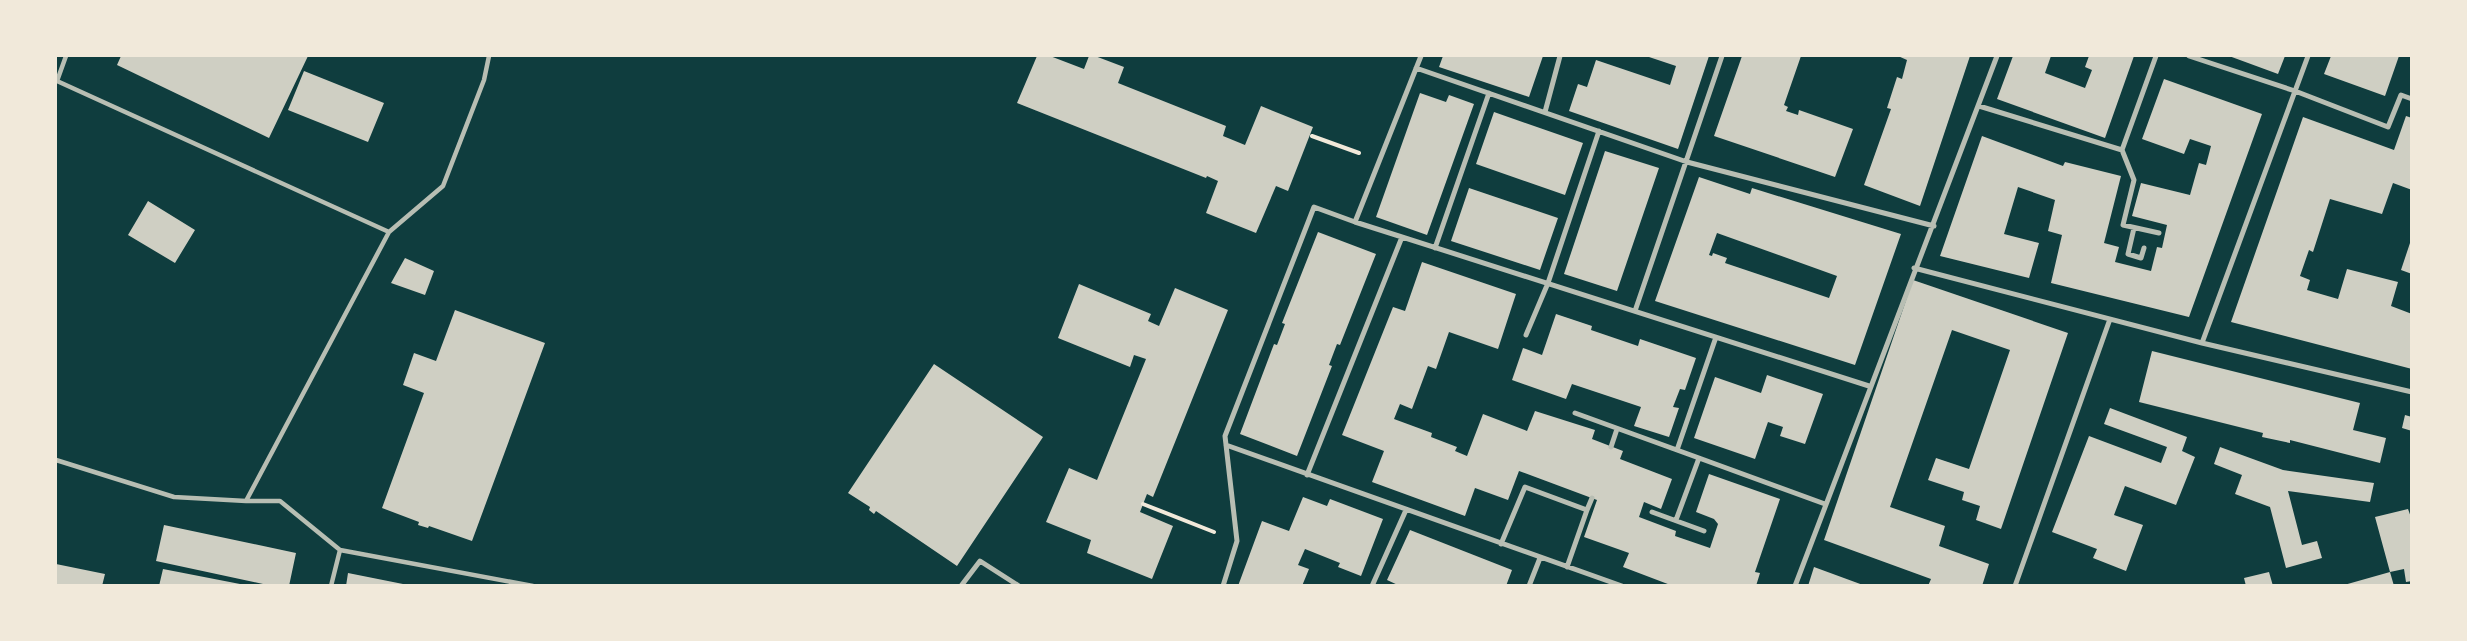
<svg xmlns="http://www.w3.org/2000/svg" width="2467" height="641" viewBox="0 0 2467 641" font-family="Jost,sans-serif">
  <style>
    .building { fill: #cfcfc3; fill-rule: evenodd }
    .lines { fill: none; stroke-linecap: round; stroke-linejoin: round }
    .path { stroke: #f1e9da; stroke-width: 4 }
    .service { stroke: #b8beb3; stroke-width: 4.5 }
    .pedestrian { stroke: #b8beb3; stroke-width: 5 }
  </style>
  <rect width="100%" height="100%" fill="#0f3d3e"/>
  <path class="building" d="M121 56H308L269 138 117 65Z
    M1037 56H1050L1084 69 1089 56H1095L1124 67 1118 83 1226 126 1223 136 1245 145 1261 106 1313 127 1288 191 1276 186 1256 233 1206 213 1218 181 1207 176 1206 178 1017 103Z
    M1443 56H1543L1529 97 1439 67Z
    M1646 56H1709L1678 149 1569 111 1578 84 1587 87 1596 60 1670 85 1676 66Z
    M1742 56H1801L1784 105 1788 107 1786 111 1798 115 1799 110 1853 129 1835 177 1714 136Z
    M1898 56H1970L1920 206 1864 185 1891 109 1887 108 1897 77 1902 79 1907 60Z
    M2013 56H2051L2045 73 2085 88 2092 70 2085 67 2089 56H2134L2105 138 1997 99Z
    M2229 56H2285L2278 74Z
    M2331 56H2399L2385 96 2324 74Z
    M304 71 384 103 368 142 288 110Z
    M2164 79 2262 114 2189 317 2051 283 2062 235 2048 231 2055 200 2018 187 2004 234 2039 243 2029 278 1940 256 1982 136 2063 166 2065 162 2121 176 2104 243 2119 247 2115 262 2151 271 2157 247 2162 248 2167 225 2132 216 2141 183 2190 195 2199 163 2206 165 2211 146 2190 139 2184 154 2142 139Z
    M1420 93 1446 102 1449 95 1474 104 1427 235 1376 217Z
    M1494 112 1583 143 1565 195 1476 164Z
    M2406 116 2412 118V190L2393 183 2382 214 2330 199 2313 252 2309 250 2300 276 2310 280 2307 290 2338 299 2347 269 2398 282 2391 306 2412 314V369L2231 322 2303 117 2394 150Z
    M1605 151 1659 168 1617 291 1564 274Z
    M1699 177 1750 194 1752 188 1901 234 1855 365 1655 301ZM1717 233 1837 276 1829 298 1725 263 1727 258 1713 253 1712 256 1709 255Z
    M1469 188 1558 218 1540 270 1451 241Z
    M148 201 195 230 175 263 128 235Z
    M1318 232 1376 254 1340 345 1337 344 1329 365 1332 366 1297 456 1240 434 1274 344 1277 345 1285 324 1282 323Z
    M2411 240H2412V274L2401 270Z
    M405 258 434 271 425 295 391 283Z
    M1422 262 1516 294 1498 349 1449 332 1436 369 1428 366 1412 409 1400 404 1394 419 1432 433 1431 437 1457 447 1455 451 1467 456 1483 414 1527 431 1535 411 1595 430 1592 439 1623 451 1620 459 1672 479 1661 509 1644 502 1639 517 1676 531 1675 536 1710 548 1718 524 1714 519 1696 512 1709 474 1780 499 1755 572 1760 573 1756 586H1673L1623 567 1629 553 1584 537 1597 500 1519 471 1508 500 1475 488 1465 516 1372 482 1384 451 1342 435 1393 307 1405 311Z
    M1913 280 2068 333 2001 529 1976 520 1980 506 1962 500 1964 492 1928 480 1936 458 1969 469 2010 350 1952 330 1890 507 1945 526 1939 546 1989 564 1982 586H1928L1931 579 1824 540Z
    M1079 284 1151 314 1148 321 1159 326 1175 288 1228 310 1153 497 1147 494 1140 512 1173 526 1152 579 1087 553 1091 540 1046 522 1069 468 1097 480 1146 359 1134 355 1130 367 1058 338Z
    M455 310 545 343 472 541 429 526 428 528 418 525 419 522 382 508 424 393 403 385 414 353 436 361Z
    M1556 314 1592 326 1591 330 1638 346 1640 339 1696 358 1685 390 1680 389 1673 407 1679 408 1669 437 1634 426 1641 407 1572 384 1566 399 1512 380 1523 348 1542 355Z
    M2152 351 2360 403 2353 430 2386 438 2380 463 2290 440V443L2262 437 2263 433 2139 402Z
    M934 364 1043 437 957 566 876 511 874 514 869 510 870 507 848 493Z
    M1767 375 1823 394 1805 444 1780 436 1783 427 1768 422 1755 459 1694 438 1715 377 1761 393Z
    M2110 408 2187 437 2182 451 2195 457 2176 505 2125 486 2114 515 2143 525 2126 571 2093 558 2097 549 2052 532 2089 436 2161 463 2167 447 2104 424Z
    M2405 415 2412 417V431L2402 428Z
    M2220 447 2283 470 2374 483 2370 502 2288 491 2302 545 2317 541 2322 558 2286 568 2270 507 2235 494 2242 475 2214 464Z
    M1303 497 1327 506 1330 499 1383 519 1361 576 1338 567 1340 563 1305 549 1298 565 1309 569 1302 586H1238L1262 521 1289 531Z
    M2408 509 2412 520V581L2406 582 2404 569 2390 572 2375 517Z
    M164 525 296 553 289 586H272L156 561Z
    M1410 530 1512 570 1506 586H1400L1387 580Z
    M56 564 105 574 102 586H56Z
    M1814 567 1863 585V586H1808Z
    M163 569 240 584 239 586H159Z
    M2269 572 2273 586H2246L2244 578Z
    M2390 572 2394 586H2344V585Z
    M348 573 403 584V586H346Z"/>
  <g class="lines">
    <path class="path" d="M1312 136 1359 153
      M1143 504 1214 532"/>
    <path class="service" d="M66 56 57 81 389 232
      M56 460 174 497 246 501 389 232 443 186 484 80 489 56
      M246 501H280L340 550 331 586
      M340 550 533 586"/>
    <path class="pedestrian" d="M2189 56 2295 91 2388 127 2401 95 2412 99
      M1416 68 1687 162 1934 226
      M1979 106 2122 150 2156 56
      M1545 112 1560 56
      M2122 150 2134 180 2123 225 2159 233
      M1355 222 1869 386
      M2134 228 2128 254 2141 258 2144 248
      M1435 248 1489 93
      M1914 268 2202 343 2412 392
      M1635 311 1722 56
      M1526 335 1548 283 1599 131
      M2202 343 2308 56
      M1575 413 1699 458 1676 520
      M1226 445 1622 586
      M1611 447 1617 429
      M1677 450 1716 337
      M1699 458 1825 504
      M1307 475 1402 237
      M1587 510 1592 498
      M1652 512 1704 531
      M1501 544 1525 487 1587 510 1567 567
      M961 586 980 561 1019 586
      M1223 586 1237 541 1225 436 1314 207 1355 222 1421 56
      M1372 586 1406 510
      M1529 586 1540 558
      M1795 586 1997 56
      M2015 586 2110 319"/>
  </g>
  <rect width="2467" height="641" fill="none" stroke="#f1e9da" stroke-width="114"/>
</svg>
